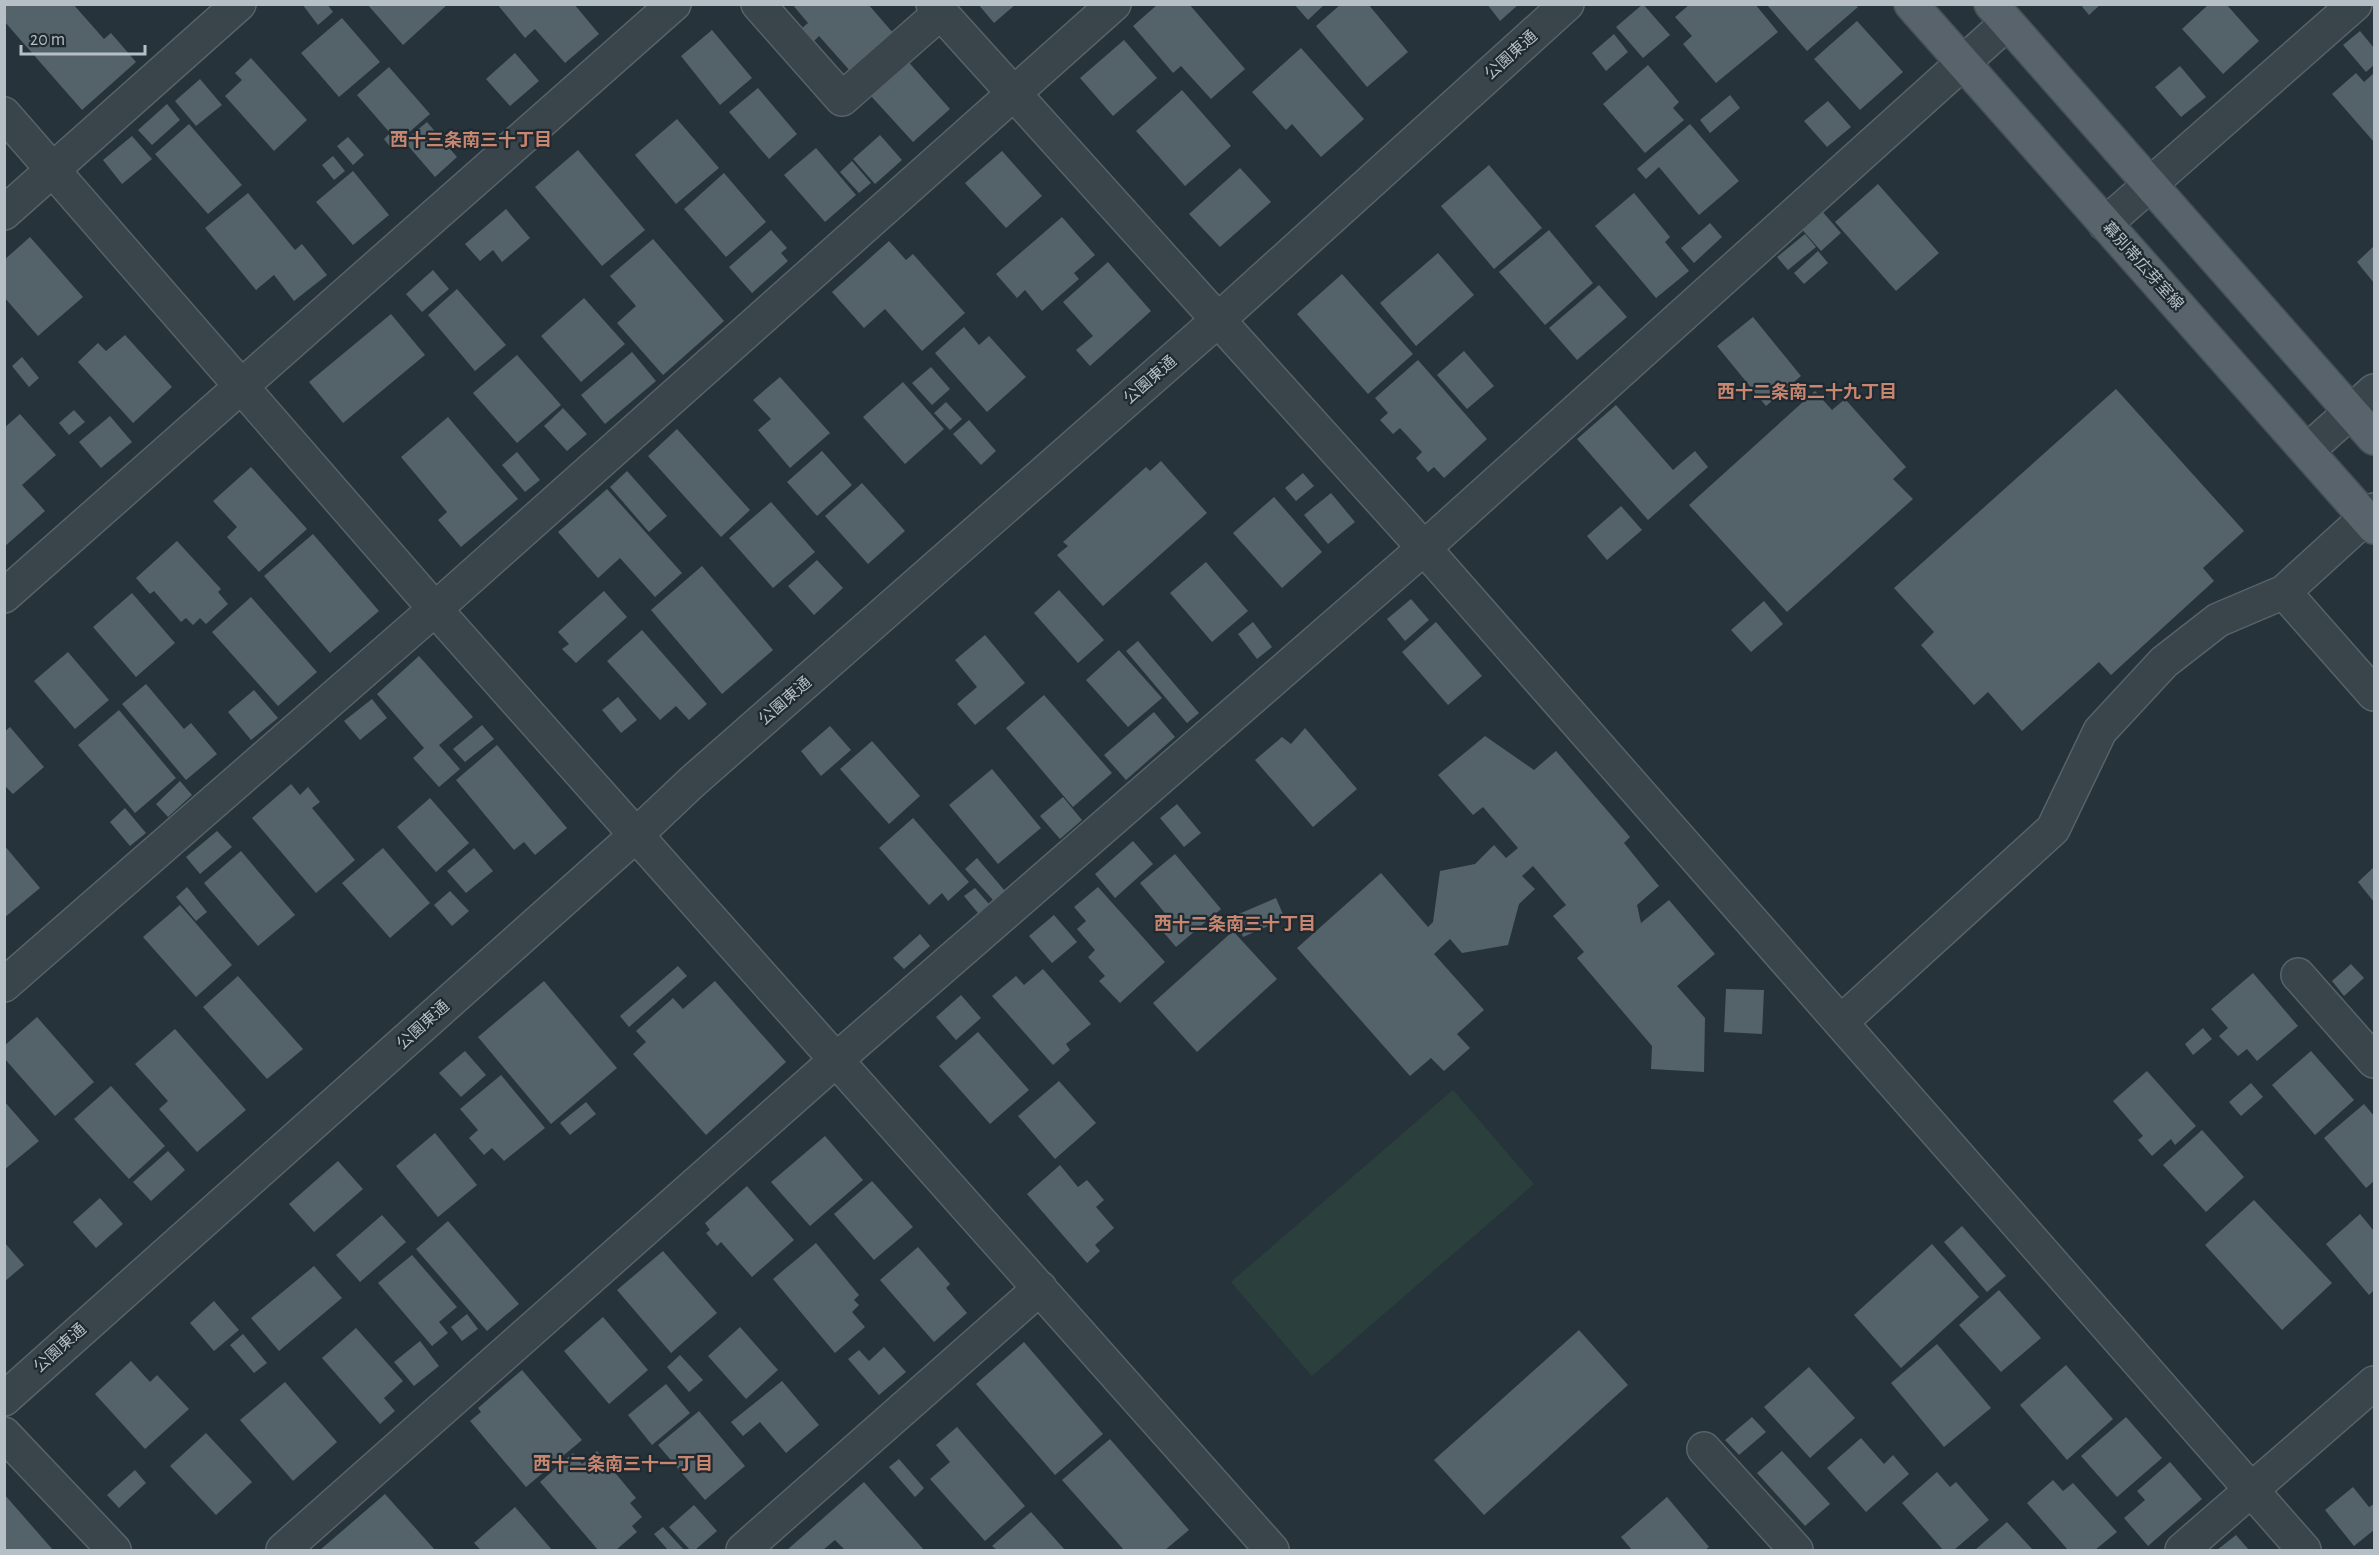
<svg xmlns="http://www.w3.org/2000/svg" width="2379" height="1555" viewBox="0 0 2379 1555" font-family="'Alegreya Sans','Noto Sans JP',sans-serif">
  <style>
    .green { fill: #2b403c }
    .building { fill: #54626a }
    .lines { fill: none; stroke-linecap: round; stroke-linejoin: round }
    .minor-casing { stroke: #586269; stroke-width: 36 }
    .major-casing { stroke: #465057; stroke-width: 36 }
    .minor { stroke: #3a444b; stroke-width: 33 }
    .major { stroke: #58636b; stroke-width: 33 }
    .labels { text-anchor: middle; dominant-baseline: central; stroke-width: 4.5; stroke-linejoin: round; paint-order: stroke }
    .street-label { font-size: 16px; fill: #b6bfc6; stroke: #1f2930 }
    .neighbourhood-label { font-size: 18px; font-weight: bold; fill: #c8856f; stroke: #1f2930 }
  </style>
  <rect width="100%" height="100%" fill="#27333b"/>
  <path class="green" d="M1453 1090 1534 1184 1312 1376 1231 1282Z"/>
  <path class="building" d="M4 4H73L104 39 111 33 136 62 82 110 4 21Z
    M302 4H327L333 12 318 25Z
    M367 4H448L403 45Z
    M497 4H574L599 34 565 63 535 29 525 38Z
    M792 4H868L894 34 851 72 819 36 813 42 801 29 808 23Z
    M978 4H1016L994 23Z
    M1158 4H1189L1245 69 1211 99 1181 66 1173 73 1133 26Z
    M1294 4H1325L1308 20Z
    M1341 4H1368L1408 52 1367 87 1316 26Z
    M1487 4H1519L1500 21Z
    M1643 4 1670 35 1643 58 1616 27Z
    M1690 4H1755L1778 32 1716 83 1683 44 1692 36 1675 17Z
    M2080 4H2101L2089 15Z
    M2209 4H2226L2259 41 2223 74 2182 29Z
    M1767 5H1855L1858 7 1807 51Z
    M342 18 380 62 339 97 301 53Z
    M1857 21 1903 72 1860 110 1814 59Z
    M712 30 752 78 720 105 681 56Z
    M2360 31 2374 48V65L2366 72 2343 45Z
    M1614 34 1628 52 1606 71 1592 53Z
    M1124 40 1157 78 1113 116 1080 78Z
    M1301 48 1364 119 1321 157 1292 124 1286 130 1252 92Z
    M898 50 950 109 913 142 860 84Z
    M515 53 539 81 510 106 486 79Z
    M251 58 307 120 274 151 225 96 242 80 235 73Z
    M1648 65 1679 102 1673 108 1684 120 1645 153 1603 104Z
    M2180 66 2206 97 2181 117 2155 87Z
    M389 67 430 114 391 148 384 139 390 133 357 95Z
    M2356 73 2364 82 2374 73V142L2332 94Z
    M200 79 222 105 196 126 175 101Z
    M758 88 797 134 769 159 729 112Z
    M1182 90 1231 146 1185 186 1136 131Z
    M1730 95 1740 108 1710 133 1700 120Z
    M1828 101 1851 127 1827 147 1804 121Z
    M167 104 180 120 152 145 138 130Z
    M677 119 719 168 676 204 635 155Z
    M427 122 457 157 435 177 404 141Z
    M189 124 242 185 208 214 155 154Z
    M1690 124 1739 181 1699 215 1659 167 1646 179 1637 169Z
    M880 135 902 160 875 184 853 159Z
    M132 136 152 159 122 184 103 160Z
    M348 137 364 155 353 165 337 146Z
    M816 148 856 195 825 222 784 175Z
    M578 150 645 230 602 266 535 187Z
    M1002 151 1042 196 1006 228 965 183Z
    M333 156 345 171 334 180 322 165Z
    M852 161 871 183 859 193 840 172Z
    M1489 165 1542 228 1494 269 1441 206Z
    M1240 168 1271 202 1220 247 1189 214Z
    M353 171 389 215 353 245 316 202Z
    M724 173 766 222 726 257 684 209Z
    M1878 184 1939 253 1896 291 1835 222Z
    M248 193 295 250 302 244 327 275 294 301 274 275 256 290 205 228Z
    M1634 193 1670 237 1665 242 1689 271 1656 298 1595 226Z
    M506 209 530 238 502 262 493 250 480 261 465 244Z
    M1820 209 1841 233 1821 251 1799 226Z
    M1062 217 1095 255 1074 273 1079 279 1042 311 1025 290 1017 298 996 274Z
    M1710 223 1722 237 1694 263 1681 248Z
    M771 230 787 248 781 253 788 261 752 293 729 267Z
    M1549 230 1593 283 1545 325 1499 272Z
    M1805 234 1816 247 1788 270 1777 257Z
    M30 237 83 297 38 336 4 297V260Z
    M653 239 724 321 663 375 617 323 636 306 610 276Z
    M889 241 906 260 913 254 965 313 922 351 885 309 864 328 832 292Z
    M2374 246V283L2357 262Z
    M1818 251 1828 263 1804 284 1794 273Z
    M1438 253 1474 295 1416 346 1380 303Z
    M1108 262 1151 311 1090 366 1076 350 1093 336 1063 302Z
    M433 270 449 289 422 312 406 294Z
    M1342 274 1413 354 1368 394 1297 314Z
    M1599 285 1627 317 1577 360 1549 328Z
    M457 289 506 345 475 371 428 315Z
    M584 298 625 344 581 382 541 336Z
    M391 314 425 355 343 423 309 382Z
    M1753 317 1801 376 1766 406 1717 346Z
    M964 327 979 345 989 336 1026 377 987 412 935 353Z
    M125 335 172 387 133 423 78 362 98 343 106 351Z
    M1464 351 1494 386 1467 409 1437 375Z
    M632 352 656 381 605 424 581 395Z
    M517 355 561 405 517 443 473 393Z
    M22 357 39 378 29 387 12 366Z
    M1418 360 1487 439 1444 478 1434 467 1428 472 1416 458 1422 452 1400 428 1393 434 1380 420 1388 413 1375 398Z
    M931 367 950 389 932 405 912 383Z
    M780 377 830 433 790 468 758 430 771 419 753 400Z
    M903 382 944 429 905 464 863 417Z
    M2116 389 2244 531 2203 568 2214 581 2111 675 2099 662 2022 731 1988 692 1974 705 1921 645 1934 632 1894 588Z
    M1815 391 1832 410 1845 399 1906 467 1893 479 1913 499 1787 612 1689 505Z
    M946 402 962 419 950 430 934 413Z
    M1616 405 1673 470 1695 451 1708 467 1648 520 1577 439Z
    M563 408 587 434 567 451 544 426Z
    M74 410 85 422 69 435 59 423Z
    M20 414 56 455 22 485 45 511 4 547V428Z
    M110 416 132 442 101 468 79 442Z
    M448 417 518 499 461 547 438 520 447 512 401 457Z
    M969 420 996 451 981 465 953 434Z
    M677 429 750 510 721 537 648 456Z
    M822 451 852 485 817 516 787 482Z
    M517 452 540 480 525 492 502 465Z
    M1161 461 1207 513 1103 606 1057 555 1068 546 1063 542 1146 467 1150 471Z
    M251 467 307 529 259 572 227 537 237 527 213 501Z
    M627 471 667 516 649 532 610 487Z
    M1303 473 1314 486 1296 501 1285 488Z
    M862 483 905 531 868 564 825 516Z
    M607 489 682 573 655 597 620 558 598 578 558 532Z
    M1331 493 1355 522 1328 544 1304 515Z
    M1274 497 1322 552 1282 588 1233 533Z
    M771 502 815 552 773 588 729 538Z
    M1621 506 1642 530 1607 560 1587 536Z
    M313 534 379 611 330 653 264 576Z
    M177 541 221 589 218 592 228 604 206 624 200 618 193 625 186 618 181 622 154 591 150 594 136 578Z
    M817 560 843 588 814 615 788 586Z
    M1206 562 1248 611 1212 642 1170 593Z
    M702 566 773 650 722 694 651 610Z
    M1059 590 1104 640 1078 663 1034 613Z
    M604 591 627 617 576 663 562 649 569 644 558 632Z
    M132 593 175 643 136 677 93 627Z
    M251 597 317 672 278 706 212 632Z
    M1411 599 1429 620 1405 641 1387 619Z
    M1764 601 1783 624 1751 652 1731 630Z
    M1253 622 1272 647 1257 659 1238 634Z
    M1436 622 1482 676 1448 705 1402 652Z
    M642 630 707 704 689 720 676 706 660 720 607 661Z
    M985 635 1025 683 975 725 957 704 977 687 955 660Z
    M1138 641 1199 713 1187 723 1126 651Z
    M1119 650 1162 698 1128 727 1086 680Z
    M68 652 109 700 75 729 34 681Z
    M419 656 473 717 439 745 460 769 439 787 413 758 424 748 377 694Z
    M146 684 184 729 191 723 217 754 186 780 122 704Z
    M254 690 278 718 251 740 228 712Z
    M1044 695 1112 773 1073 807 1006 728Z
    M618 697 637 720 621 733 602 710Z
    M372 699 387 718 360 740 344 721Z
    M119 710 176 778 135 813 78 745Z
    M1154 712 1175 737 1126 780 1104 755Z
    M482 725 494 739 465 762 453 749Z
    M830 726 851 750 821 776 801 751Z
    M10 727 44 767 13 794 4 785V732Z
    M1305 728 1357 789 1313 827 1255 760 1282 737 1291 744Z
    M1485 736 1534 770 1556 751 1630 837 1624 843 1659 886 1637 905 1641 923 1669 900 1715 954 1677 986 1705 1018 1704 1072 1651 1069 1652 1046 1577 958 1584 952 1553 916 1566 905 1533 866 1522 876 1535 889 1519 904 1508 945 1462 953 1450 939 1434 954 1484 1010 1457 1034 1470 1048 1444 1071 1431 1058 1410 1076 1297 948 1381 873 1428 927 1433 922 1440 871 1475 864 1494 845 1506 858 1518 848 1483 807 1473 815 1438 775Z
    M872 741 920 796 889 824 840 769Z
    M497 745 567 828 535 855 524 842 514 850 456 780Z
    M992 769 1041 828 998 864 949 805Z
    M180 781 192 795 168 817 156 804Z
    M291 784 300 795 308 787 320 802 312 808 355 860 316 893 252 818Z
    M1063 797 1082 820 1060 839 1040 816Z
    M430 798 469 843 436 872 397 827Z
    M1177 804 1201 833 1184 847 1160 818Z
    M125 808 146 833 130 846 110 822Z
    M913 818 969 882 948 901 942 893 929 905 879 848Z
    M217 831 232 847 200 874 186 857Z
    M1133 841 1153 864 1115 898 1095 874Z
    M4 845 40 888 4 918Z
    M383 848 430 903 390 938 342 883Z
    M474 848 493 871 466 893 447 871Z
    M241 851 295 915 258 946 204 883Z
    M1175 854 1221 909 1176 947 1159 927 1169 918 1140 883Z
    M977 858 1005 891 994 901 965 869Z
    M2374 867V902L2358 882Z
    M187 887 207 912 196 921 176 897Z
    M1098 887 1165 962 1120 1003 1099 981 1105 976 1088 957 1095 950 1077 929 1086 921 1074 907Z
    M975 888 989 904 978 913 964 896Z
    M450 891 469 911 452 926 434 905Z
    M1276 898 1285 919 1243 937 1234 916Z
    M180 905 232 965 196 997 143 937Z
    M1054 915 1077 942 1052 963 1029 936Z
    M1233 931 1277 979 1197 1052 1153 1003Z
    M920 934 930 946 904 969 893 958Z
    M2351 964 2364 978 2344 996 2332 981Z
    M678 966 687 976 629 1027 620 1016Z
    M1043 969 1091 1024 1066 1044 1070 1050 1053 1065 992 996 1016 976 1024 985Z
    M2253 973 2298 1026 2257 1061 2247 1049 2238 1056 2219 1036 2228 1028 2211 1009Z
    M238 976 303 1049 267 1079 203 1007Z
    M544 981 617 1068 551 1124 478 1037Z
    M715 981 786 1062 706 1135 633 1054 646 1042 636 1031 673 998 683 1009Z
    M1726 989 1764 990 1762 1034 1724 1032Z
    M961 995 981 1018 956 1040 936 1017Z
    M37 1017 94 1082 55 1116 4 1058V1046Z
    M2203 1028 2212 1039 2193 1055 2185 1044Z
    M175 1029 246 1110 197 1152 159 1109 168 1101 135 1064Z
    M978 1032 1029 1090 990 1124 939 1066Z
    M465 1051 486 1075 461 1097 439 1073Z
    M2311 1051 2354 1100 2315 1135 2272 1085Z
    M2147 1071 2196 1126 2175 1145 2171 1139 2152 1156 2138 1140 2143 1136 2113 1101Z
    M501 1075 545 1128 504 1161 492 1148 484 1155 469 1138 478 1130 460 1109Z
    M1059 1081 1096 1123 1055 1159 1018 1116Z
    M2251 1083 2263 1097 2241 1116 2229 1102Z
    M111 1086 165 1146 129 1179 74 1119Z
    M4 1101 39 1141 4 1170Z
    M586 1102 596 1114 570 1135 560 1123Z
    M2364 1104 2374 1116V1181L2366 1188 2324 1138Z
    M2202 1130 2244 1177 2206 1212 2163 1165Z
    M435 1133 477 1185 438 1217 396 1166Z
    M825 1136 863 1180 810 1226 771 1182Z
    M168 1151 185 1170 151 1201 133 1182Z
    M338 1161 363 1189 314 1232 289 1204Z
    M1060 1165 1078 1187 1087 1180 1104 1200 1096 1207 1114 1228 1095 1245 1100 1251 1087 1263 1027 1194Z
    M872 1181 913 1227 874 1260 834 1214Z
    M747 1186 794 1240 752 1277 721 1242 717 1246 706 1233 710 1230 705 1223Z
    M100 1198 123 1224 96 1248 73 1222Z
    M2254 1200 2332 1283 2282 1330 2205 1245Z
    M2360 1214 2374 1231V1290L2369 1295 2326 1244Z
    M382 1215 406 1242 360 1282 336 1255Z
    M448 1221 519 1304 487 1331 416 1249Z
    M1962 1226 2006 1276 1987 1292 1944 1242Z
    M4 1242 24 1265 4 1282Z
    M816 1243 859 1295 854 1300 859 1305 852 1312 865 1327 835 1353 773 1279Z
    M1932 1244 1979 1297 1901 1368 1854 1315Z
    M918 1247 950 1284 946 1288 967 1313 934 1342 880 1280Z
    M663 1251 717 1313 671 1353 617 1290Z
    M412 1255 457 1307 439 1322 448 1333 432 1346 378 1283Z
    M314 1266 342 1298 279 1351 251 1318Z
    M1999 1290 2041 1338 2001 1372 1959 1325Z
    M214 1301 239 1330 214 1351 190 1323Z
    M467 1314 478 1329 462 1341 451 1327Z
    M603 1317 648 1370 609 1404 564 1351Z
    M740 1327 778 1370 746 1399 708 1356Z
    M356 1328 403 1381 384 1398 395 1411 380 1424 322 1358Z
    M1579 1330 1628 1385 1484 1515 1434 1460Z
    M243 1334 267 1363 254 1373 230 1345Z
    M420 1341 439 1366 414 1386 394 1362Z
    M1024 1342 1103 1434 1055 1475 976 1384Z
    M1937 1344 1991 1408 1944 1447 1891 1383Z
    M884 1347 906 1372 879 1395 848 1359 859 1350 869 1361Z
    M680 1355 703 1380 689 1392 667 1367Z
    M131 1361 150 1382 157 1375 189 1409 145 1449 95 1394Z
    M2066 1365 2113 1419 2067 1460 2020 1405Z
    M1809 1367 1855 1418 1810 1458 1764 1407Z
    M522 1370 582 1440 526 1487 470 1421 481 1412 478 1408Z
    M782 1381 819 1425 786 1453 760 1422 743 1436 731 1422Z
    M285 1382 337 1442 293 1481 240 1420Z
    M666 1384 690 1413 652 1445 628 1415Z
    M699 1411 745 1466 705 1500 658 1445Z
    M1752 1417 1766 1432 1739 1455 1725 1440Z
    M2126 1417 2162 1458 2117 1497 2081 1456Z
    M957 1427 1025 1506 985 1541 930 1479 950 1462 936 1445Z
    M206 1433 252 1482 216 1515 170 1466Z
    M1861 1438 1884 1464 1893 1455 1909 1474 1866 1512 1827 1468Z
    M1110 1439 1189 1530 1165 1550H1124L1062 1480Z
    M597 1451 636 1498 630 1503 642 1517 632 1526 637 1532 616 1550H598L540 1482 573 1453 582 1464Z
    M1782 1451 1830 1504 1805 1526 1757 1473Z
    M899 1459 924 1488 915 1497 889 1467Z
    M2170 1462 2202 1499 2148 1546 2124 1518 2145 1500 2137 1491Z
    M135 1470 146 1483 119 1508 107 1495Z
    M1937 1472 1950 1487 1956 1482 1989 1520 1954 1550H1943L1902 1503Z
    M2053 1480 2063 1491 2073 1483 2117 1532 2095 1550H2068L2027 1503Z
    M864 1482 924 1550H845L835 1540 823 1550H787Z
    M2353 1487 2369 1507 2374 1504V1530L2354 1546 2325 1510Z
    M4 1494 53 1550H4Z
    M385 1494 435 1550H320Z
    M1667 1497 1709 1547 1705 1550H1632L1621 1537Z
    M694 1505 717 1531 695 1550H690L669 1527Z
    M515 1507 552 1550H481L474 1543Z
    M1031 1512 1065 1550H997L992 1546Z
    M2007 1522 2033 1550H1975Z
    M663 1527 684 1550H668L654 1534Z
    M2236 1535 2249 1550H2217Z"/>
  <g class="lines">
    <g class="minor-casing">
      <path id="minor" d="M758 4 842 99 940 13
        M933 4 1424 548 2304 1550
        M4 114 435 609 1272 1550
        M4 213 239 4
        M2105 224 2355 4
        M2308 450 2374 391
        M2284 592 2374 694
        M4 596 674 4
        M2298 975 2374 1061
        M4 985 435 609 1114 4
        M1841 1022 2053 829 2100 731 2164 662 2218 620 2284 592 2374 510
        M4 1399 636 835 692 782 1218 320 1567 4
        M4 1434 114 1550
        M1704 1449 1796 1550
        M283 1550 836 1060 1424 548 2007 23
        M743 1550 1040 1288
        M2182 1550 2374 1383"/>
    </g>
    <g class="major-casing">
      <path id="major" d="M1911 4 2374 527
        M1991 4 2374 438"/>
    </g>
    <use href="#minor" class="minor"/>
    <use href="#major" class="major"/>
  </g>
  <g class="labels">
    <g class="street-label">
      <text transform="translate(1511 55) rotate(-42)">公園東通</text>
      <text transform="translate(2143 266) rotate(48)">幕別帯広芽室線</text>
      <text transform="translate(1150 380) rotate(-41)">公園東通</text>
      <text transform="translate(785 701) rotate(-41)">公園東通</text>
      <text transform="translate(423 1025) rotate(-42)">公園東通</text>
      <text transform="translate(60 1348) rotate(-42)">公園東通</text>
    </g>
    <g class="neighbourhood-label">
      <text x="471" y="141">西十三条南三十丁目</text>
      <text x="1807" y="393">西十二条南二十九丁目</text>
      <text x="1235" y="925">西十二条南三十丁目</text>
      <text x="623" y="1465">西十二条南三十一丁目</text>
    </g>
  </g>
  <rect width="2379" height="1555" fill="none" stroke="#b6bfc6" stroke-width="12"/>
  <path d="M21 45v9h124v-9" fill="none" stroke="#b6bfc6" stroke-width="3"/>
  <text x="30" y="45" font-size="18" fill="#b6bfc6" stroke="#1f2930" stroke-width="4.5" paint-order="stroke">20 m</text>
</svg>
